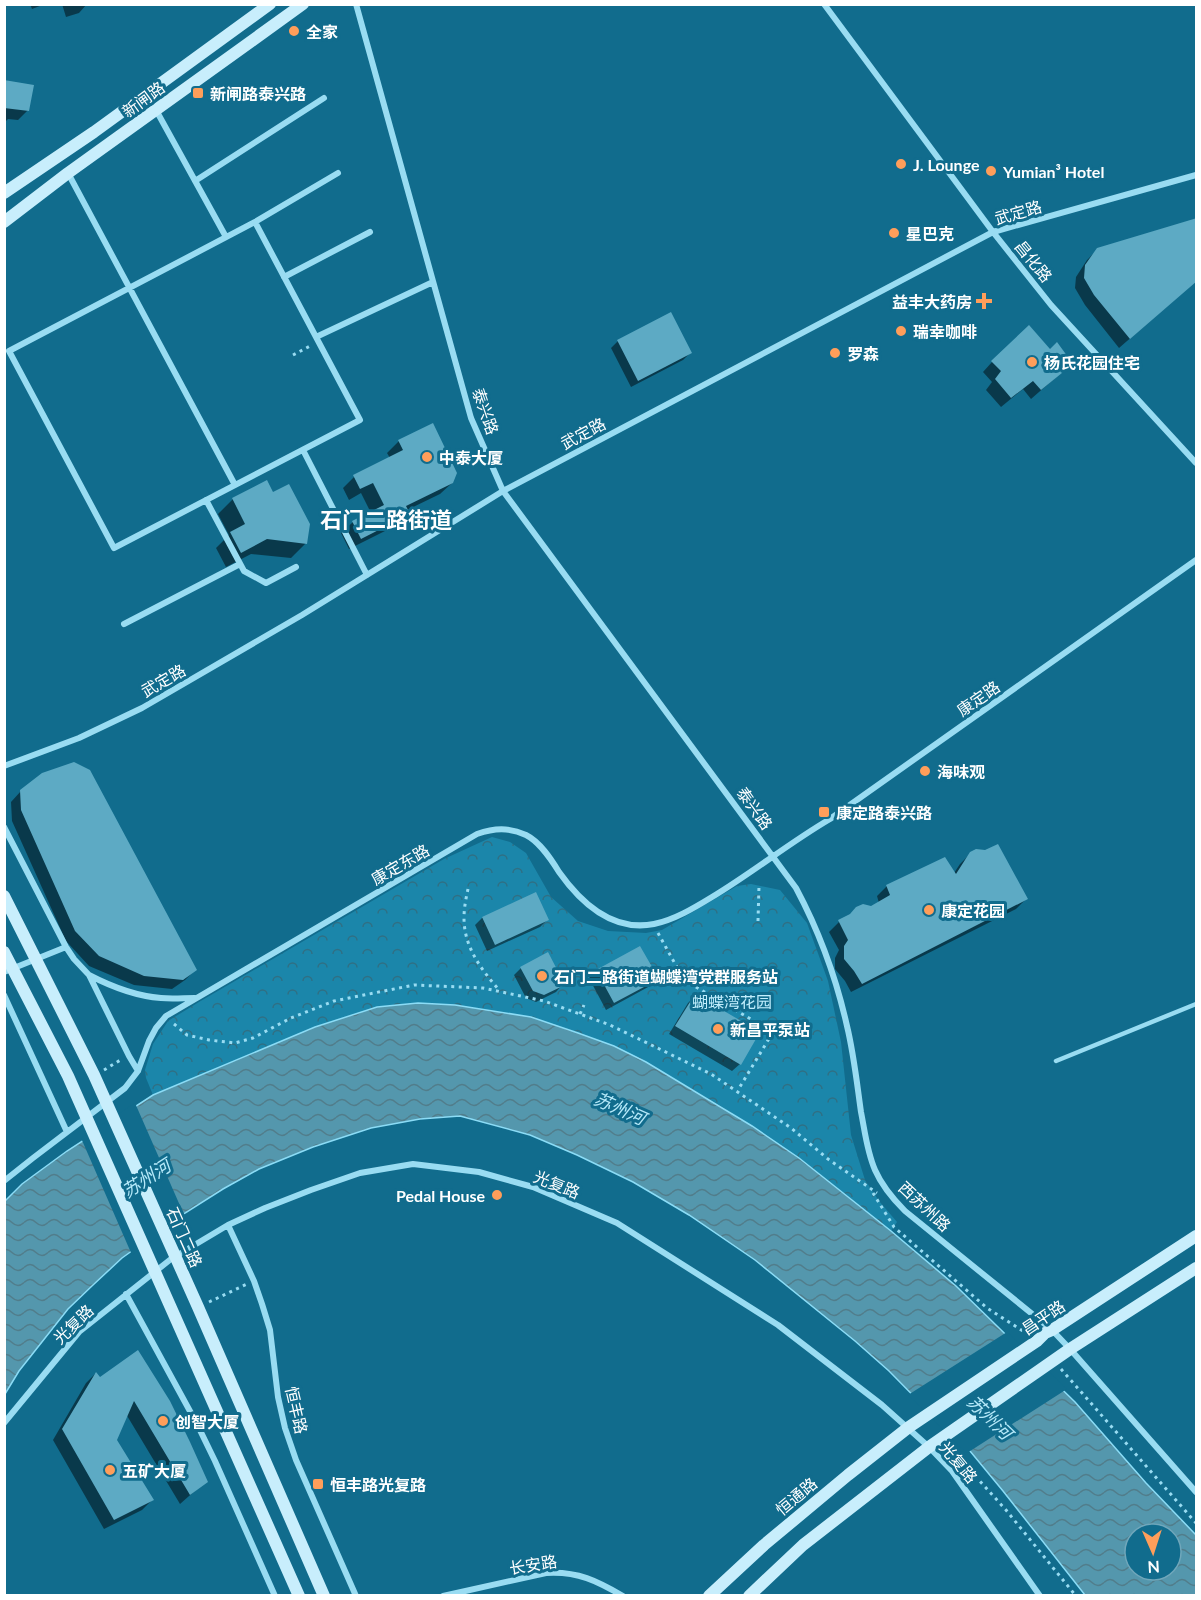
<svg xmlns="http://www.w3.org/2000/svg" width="1201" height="1600" viewBox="0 0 1201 1600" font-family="Lato,'Noto Sans SC',sans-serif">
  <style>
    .park { fill: url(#park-crowns) }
    .water { fill: url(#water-waves); stroke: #8bdcf6; stroke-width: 1.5; fill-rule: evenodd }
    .pier { fill: #116c8d }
    .shadow { fill: #0007 }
    .building { fill: #5daac4 }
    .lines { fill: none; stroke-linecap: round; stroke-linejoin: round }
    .path { stroke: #99dcf2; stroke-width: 3; stroke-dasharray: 3 4.5; stroke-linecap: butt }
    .lane { stroke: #99dcf2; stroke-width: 4.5 }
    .street { stroke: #99dcf2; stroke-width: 6 }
    .secondary { stroke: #c8eefc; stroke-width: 12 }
    .secondary-bridge { stroke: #c8eefc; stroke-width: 12 }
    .poi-dot { fill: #ff9e5a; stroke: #116c8d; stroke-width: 2 }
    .labels { text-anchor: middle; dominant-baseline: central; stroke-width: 6; stroke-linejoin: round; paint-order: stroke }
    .poi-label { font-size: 16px; font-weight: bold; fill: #fff; stroke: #116c8d; text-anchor: start }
    .street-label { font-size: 16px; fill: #fff; stroke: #116c8d }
    .park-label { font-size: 16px; fill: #c1eefd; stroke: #116c8d }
    .water-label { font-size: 18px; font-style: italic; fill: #b7eafa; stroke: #116c8d }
    .district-label { font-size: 22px; font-weight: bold; fill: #fff; stroke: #116c8d }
  </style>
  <defs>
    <pattern id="park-crowns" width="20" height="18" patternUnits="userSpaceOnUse" patternTransform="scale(1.5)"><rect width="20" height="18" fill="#1b86aa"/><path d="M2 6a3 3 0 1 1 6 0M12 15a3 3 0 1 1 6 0" fill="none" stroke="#2f6f84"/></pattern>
    <pattern id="water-waves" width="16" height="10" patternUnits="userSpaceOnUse" patternTransform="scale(1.5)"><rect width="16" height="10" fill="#5497ad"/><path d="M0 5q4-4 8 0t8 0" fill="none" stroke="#517d8b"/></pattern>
  </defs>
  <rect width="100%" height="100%" fill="#116c8d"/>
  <path class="park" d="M492 837 510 842 526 853 551 897 578 921 608 931 646 933 662 930 737 886 751 884 780 890 807 923 828 981 841 1042 851 1135 865 1180 879 1201 897 1222 891 1231 799 1158 721 1106 646 1062 614 1046 531 1017 455 1005 418 1003 377 1007 315 1027 153 1095 146 1078 145 1070 153 1044 168 1021 199 1002 444 859Z"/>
  <path class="water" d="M418 1003 455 1005 531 1017 578 1033 614 1046 646 1062 752 1126 799 1158 891 1231 956 1286 1075 1402 1146 1483 1196 1535V1595H1085L1003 1491 970 1451 947 1430 889 1371 855 1341 755 1260 689 1215 633 1182 577 1155 530 1135 460 1116 420 1119 371 1128 313 1147 259 1169 223 1189 185 1213 122 1258 93 1285 68 1309 19 1371 5 1394V1201L22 1184 67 1151 153 1095 315 1027 377 1007ZM1135 1534H1171V1570H1135Z"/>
  <path class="pier" d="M135 1103 185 1217 132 1255 81 1138Z
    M1007 1332 1067 1389 967 1453 908 1395Z"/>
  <path class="shadow" d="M30 4H45L32 9Z
    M62 4H87L79 13 66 17Z
    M4 81 28 110 18 120 8 119 4 123Z
    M1098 249 1196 281 1119 348 1085 305 1075 288 1076 277 1087 260Z
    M618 341 690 353 683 360 631 387 611 348Z
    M1049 351 1071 364 1031 399 1023 389 1001 407 986 390 992 382 983 372 992 362Z
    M399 441 452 483 440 494 407 510 408 513 397 525 349 549 341 533 353 522 371 513 361 493 349 500 343 488 354 477 390 458 387 453Z
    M233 499 306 543 291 558 251 554 226 567 216 548 229 535 218 514Z
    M21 791 195 970 185 980 172 989 134 985 89 966 66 941 12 821 11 802Z
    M971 853 1026 899 1016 909 851 992 845 981 835 969V958L839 950 829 932 839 922 879 903 877 896 887 886 954 873 960 864Z
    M535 894 547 920 540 927 487 951 475 925 482 918Z
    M640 948 657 979 650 986 606 1010 589 978 596 971Z
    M521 968 563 984 556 992 536 1002 526 998 514 975Z
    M695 996 740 1064 732 1071 669 1034 688 1003Z
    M137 1353 206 1481 180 1504 126 1414 115 1440 152 1500 142 1510 104 1529 53 1440 86 1383 95 1374 99 1379Z"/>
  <path class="building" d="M4 80 34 85 29 111 4 108Z
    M1197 218V281L1130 339 1094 295 1084 278 1085 265 1097 248Z
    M671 312 692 353 638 381 617 340Z
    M1029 325 1050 349 1057 342 1073 364 1041 390 1033 381 1011 398 995 379 1001 371 991 361Z
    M433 423 457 473 453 483 406 506 410 514 361 539 352 521 384 505 373 483 360 489 353 475 403 450 398 440Z
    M267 480 273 492 289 484 310 524 307 544 267 539 241 553 230 532 245 524 232 498Z
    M74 762 90 770 197 970 183 980 144 976 99 956 75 931 21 810 20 790 42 773Z
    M998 844 1028 899 862 984 854 971 844 959V946L848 940 838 920 850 914 856 907 863 904 871 906 890 895 886 885 945 857 956 874 970 852 976 849 985 850Z
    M536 892 549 920 495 945 482 917Z
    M640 946 659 979 614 1003 596 970Z
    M548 952 565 985 544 995 533 991 520 967Z
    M695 994 760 1032 741 1065 675 1026Z
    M138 1350 170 1401 190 1442 208 1482 190 1495 134 1401 117 1440 154 1500 114 1520 62 1429 96 1372 100 1377Z"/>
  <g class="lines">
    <path class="path" d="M293 355 310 346
      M468 889C466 898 464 908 464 918 464 947 481 969 499 990
      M758 921 759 886
      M658 933 684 980 773 1032 738 1090
      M580 1014 584 1005
      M174 1024 187 1035 209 1040 235 1043 253 1038 291 1018 334 1001 414 985 483 988 544 1001 610 1025 711 1074 791 1128 828 1159 877 1193
      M104 1070 122 1059
      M873 1193 894 1227 987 1308 1026 1333
      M209 1302 247 1284
      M1061 1369 1196 1523
      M950 1448 1006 1510 1076 1596"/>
    <path class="lane" d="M1056 1061 1196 1004"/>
    <path class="street" d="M356 4 471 418 503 491 796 888C820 933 836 977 847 1026 854 1055 857 1084 861 1112 865 1132 867 1152 875 1170 882 1186 893 1199 905 1211L1052 1330 1070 1349 1196 1492
      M824 4 993 232 1051 305 1196 463
      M156 110 226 237
      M68 173 235 485
      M195 181 324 98
      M255 222 360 420 114 548 9 351Z
      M255 222 338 173
      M284 277 370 232
      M316 337 433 282
      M303 450 367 575
      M206 500 244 571 266 583 296 567
      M124 624 240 564
      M4 766 79 738 142 708 302 615 503 491 993 232 1196 175
      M4 827 66 947 74 959 89 975 129 1056 138 1071
      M4 972 66 947
      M89 975C112 987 135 996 161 998 172 999 184 998 195 998
      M4 995 67 1132
      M4 1181 33 1158 125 1088 138 1071 149 1041 156 1028 166 1016 477 834C494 828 509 827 526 835 540 842 551 859 559 872 581 903 613 932 654 924 674 920 694 908 712 897 752 873 789 843 830 819L1196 560
      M228 1225 254 1281 262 1304 270 1330 278 1397 285 1428 296 1460 356 1596
      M126 1294 197 1424 215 1461 275 1596
      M4 1423 79 1332 171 1259 228 1225 265 1208 311 1190 360 1173 413 1164 479 1172 533 1187 617 1223 778 1325 882 1405 929 1447 952 1471 1040 1596
      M443 1596 546 1573C578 1571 597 1581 623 1596"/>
    <path class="secondary" d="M4 193 94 132 270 4
      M4 222 68 173 303 4
      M709 1596 764 1545 848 1475 909 1427 1037 1341 1045 1333 1052 1330 1196 1236
      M749 1596 803 1545 929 1447 1070 1349 1196 1268"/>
    <path class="secondary-bridge" d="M4 896 94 1075 198 1307 324 1596
      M4 952 68 1076 299 1596"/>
  </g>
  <g class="poi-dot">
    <circle cx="294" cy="31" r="6"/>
    <rect x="192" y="87" width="12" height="12" rx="3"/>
    <circle cx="901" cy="164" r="6"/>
    <circle cx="991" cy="171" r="6"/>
    <circle cx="894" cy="233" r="6"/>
    <path d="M981 292h6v6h6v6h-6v6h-6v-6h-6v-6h6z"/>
    <circle cx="901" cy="331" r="6"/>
    <circle cx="835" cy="353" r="6"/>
    <circle cx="1032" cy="362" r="6"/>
    <circle cx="427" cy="457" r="6"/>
    <circle cx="925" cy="771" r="6"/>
    <rect x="818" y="806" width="12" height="12" rx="3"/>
    <circle cx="929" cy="910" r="6"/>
    <circle cx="542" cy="976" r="6"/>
    <circle cx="718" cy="1029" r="6"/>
    <circle cx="497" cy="1195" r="6"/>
    <circle cx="163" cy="1421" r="6"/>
    <circle cx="110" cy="1470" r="6"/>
    <rect x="312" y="1478" width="12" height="12" rx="3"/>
  </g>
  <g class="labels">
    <g class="poi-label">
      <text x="306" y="31">全家</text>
      <text x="210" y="93">新闸路泰兴路</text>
      <text x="913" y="164">J. Lounge</text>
      <text x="1003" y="171">Yumian³ Hotel</text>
      <text x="906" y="233">星巴克</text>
      <text x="972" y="301" text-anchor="end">益丰大药房</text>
      <text x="913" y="331">瑞幸咖啡</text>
      <text x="847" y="353">罗森</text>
      <text x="1044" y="362">杨氏花园住宅</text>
      <text x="439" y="457">中泰大厦</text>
      <text x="937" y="771">海味观</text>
      <text x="836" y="812">康定路泰兴路</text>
      <text x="941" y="910">康定花园</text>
      <text x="554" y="976">石门二路街道蝴蝶湾党群服务站</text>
      <text x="730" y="1029">新昌平泵站</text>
      <text x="485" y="1195" text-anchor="end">Pedal House</text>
      <text x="175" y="1421">创智大厦</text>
      <text x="122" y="1470">五矿大厦</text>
      <text x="330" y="1484">恒丰路光复路</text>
    </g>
    <g class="street-label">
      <text transform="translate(143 99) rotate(-36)">新闸路</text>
      <text transform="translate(1018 212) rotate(-16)">武定路</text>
      <text transform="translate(1034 261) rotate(51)">昌化路</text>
      <text transform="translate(486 411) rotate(71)">泰兴路</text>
      <text transform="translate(583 433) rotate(-28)">武定路</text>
      <text transform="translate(163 680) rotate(-30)">武定路</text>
      <text transform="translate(978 698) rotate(-35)">康定路</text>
      <text transform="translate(755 808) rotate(54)">泰兴路</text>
      <text transform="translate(400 864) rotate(-30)">康定东路</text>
      <text transform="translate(557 1184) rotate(22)">光复路</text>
      <text transform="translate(925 1206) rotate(43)">西苏州路</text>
      <text transform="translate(185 1237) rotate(66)">石门二路</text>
      <text transform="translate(1043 1317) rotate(-34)">昌平路</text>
      <text transform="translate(73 1324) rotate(-44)">光复路</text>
      <text transform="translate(297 1410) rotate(77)">恒丰路</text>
      <text transform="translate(959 1462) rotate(50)">光复路</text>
      <text transform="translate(796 1496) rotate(-40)">恒通路</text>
      <text transform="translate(533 1564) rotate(-9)">长安路</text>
    </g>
    <g class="park-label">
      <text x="732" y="1001">蝴蝶湾花园</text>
    </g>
    <g class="water-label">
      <text transform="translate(620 1108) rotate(24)">苏州河</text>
      <text transform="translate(146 1178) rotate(-33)">苏州河</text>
      <text transform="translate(990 1417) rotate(44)">苏州河</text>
    </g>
    <g class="district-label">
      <text x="386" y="519">石门二路街道</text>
    </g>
  </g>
  <rect width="1201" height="1600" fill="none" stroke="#ffffff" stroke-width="12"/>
  <g transform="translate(1153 1552) rotate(177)"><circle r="28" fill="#116c8d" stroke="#70a7bb" stroke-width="1.5"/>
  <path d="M0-4.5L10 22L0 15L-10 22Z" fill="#ff9e5a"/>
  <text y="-9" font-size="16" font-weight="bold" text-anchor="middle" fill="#ffffff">N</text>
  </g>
</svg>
